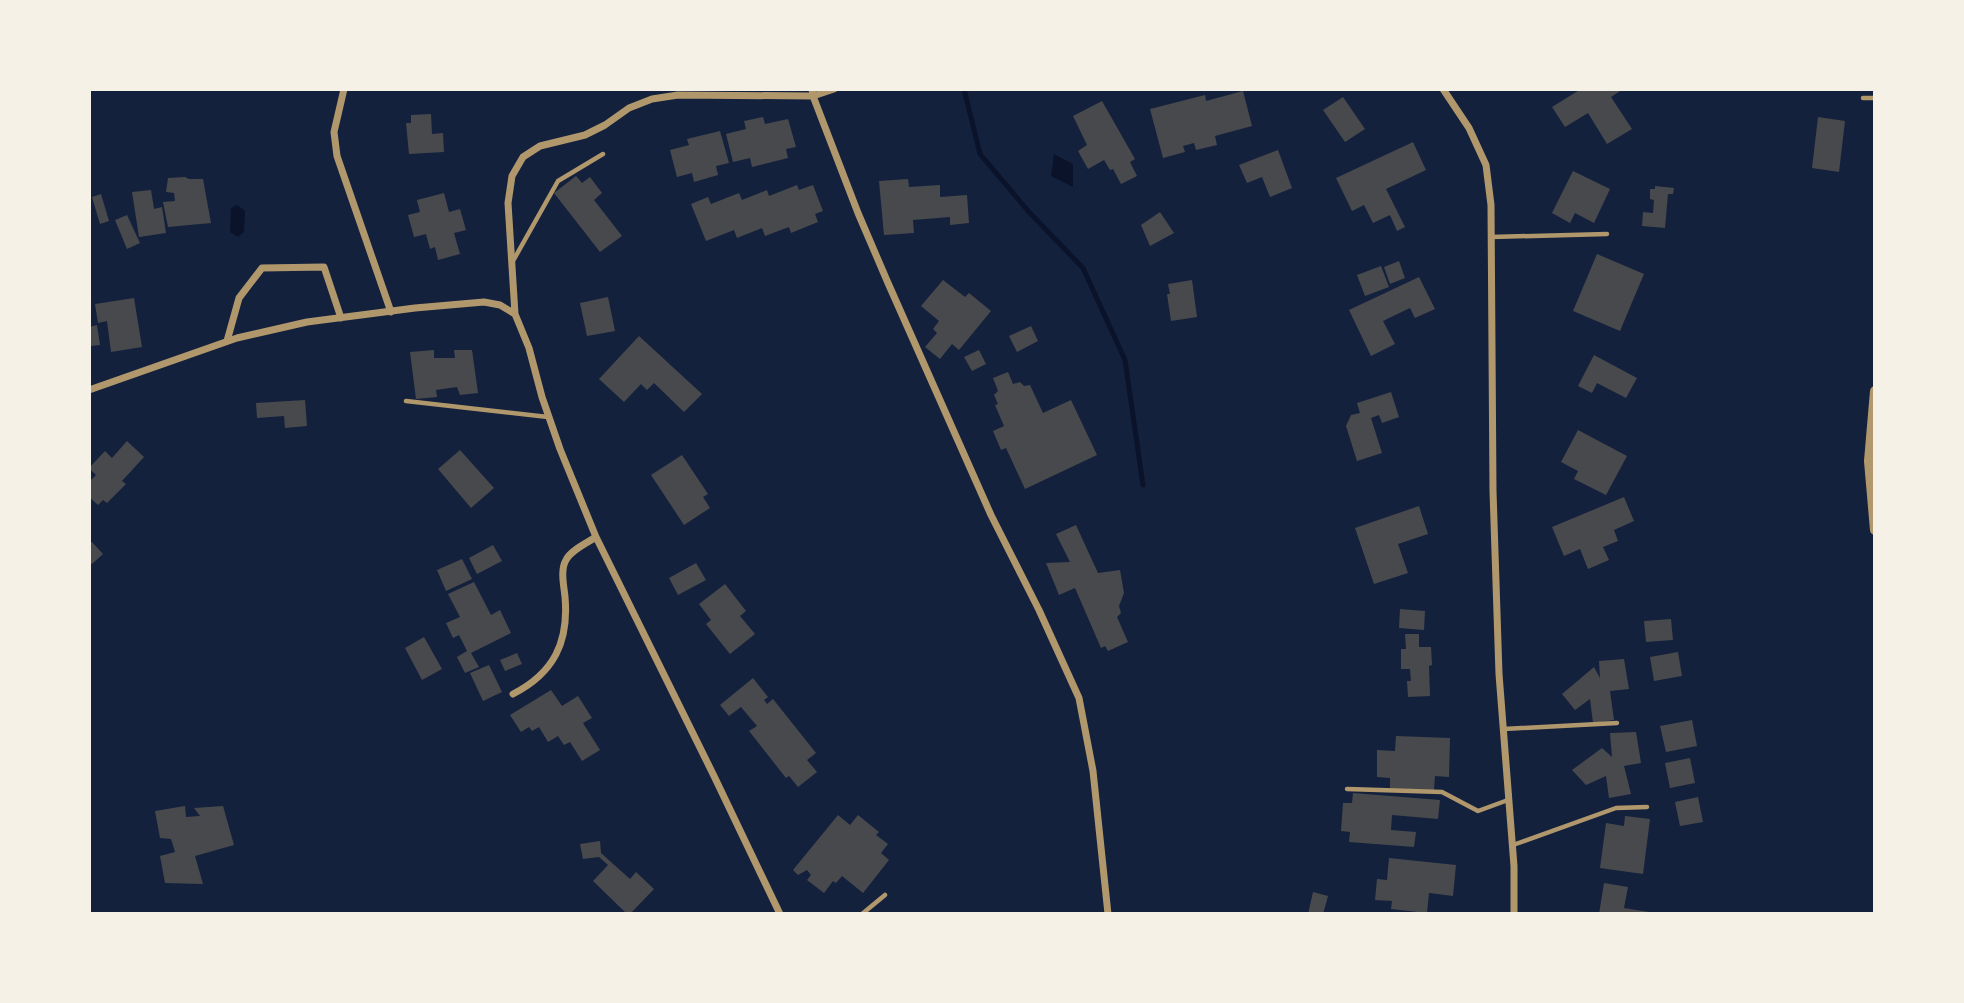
<svg xmlns="http://www.w3.org/2000/svg" width="1964" height="1003" viewBox="0 0 1964 1003" font-family="Overpass,sans-serif">
  <style>
    .water { fill: #0b132b }
    .lines { fill: none; stroke-linecap: round; stroke-linejoin: round }
    .stream { stroke: #0b132b; stroke-width: 5 }
    .building { fill: #48494c }
    .service { stroke: #b1986c; stroke-width: 4.5 }
    .minor { stroke: #b1986c; stroke-width: 7 }
    .tertiary { stroke: #b1986c; stroke-width: 10 }
  </style>
  <rect width="100%" height="100%" fill="#14213d"/>
  <path class="water" d="M1054 154 1073 164V187L1051 176Z
    M237 205 245 211 244 232 238 237 230 232 231 208Z"/>
  <g class="lines">
    <path class="stream" d="M964 89 980 154 1029 212 1083 268 1125 360 1143 485"/>
  </g>
  <path class="building" d="M1581 89H1623L1611 97 1632 129 1607 144 1588 113 1565 127 1552 107Z
    M1243 91 1252 126 1215 136 1217 145 1196 150 1194 143 1183 146 1185 152 1163 158 1150 109 1205 95 1206 101Z
    M1343 97 1365 129 1345 142 1323 110Z
    M1102 101 1135 159 1130 162 1137 176 1121 184 1113 169 1110 170 1104 160 1088 169 1078 151 1087 145 1073 116Z
    M431 114 432 134 443 133 444 152 409 154 406 123H411V115Z
    M763 117 765 124 788 119 796 147 786 149 788 158 752 167 750 158 733 162 726 134 746 129 744 121Z
    M1818 117 1845 121 1839 172 1812 168Z
    M720 131 729 163 716 166 718 175 694 182 692 173 677 177 670 150 689 145 687 139Z
    M1413 142 1426 170 1386 189 1405 227 1397 231 1390 215 1373 223 1364 205 1352 211 1336 178Z
    M1278 150 1292 188 1270 197 1262 177 1247 183 1239 165Z
    M1573 171 1610 189 1594 223 1575 213 1570 223 1552 213Z
    M576 176 582 183 590 177 602 193 594 200 622 236 600 252 554 193Z
    M185 177 189 179H203L211 223 168 227 163 202 175 201 174 193 166 192 168 178Z
    M908 179 909 187 940 185V197L967 195 969 223 950 225V217L913 220 914 233 884 235 879 181Z
    M797 185 799 190 813 185 823 211 815 214 818 222 791 233 789 227 765 236 762 228 737 238 734 230 706 241 691 204 708 197 711 204 739 193 742 200 767 190 769 196Z
    M1655 186 1674 188 1673 194H1668L1665 228 1642 226 1643 212 1653 213 1654 200 1650 199V189H1655Z
    M151 190 154 209 162 207 166 233 139 237 132 192Z
    M444 193 449 212 460 209 466 230 454 233 460 254 438 260 435 247 430 249 426 234 414 237 408 215 420 212 417 200Z
    M101 194 109 221 100 224 92 197Z
    M1160 212 1174 233 1150 246 1141 225Z
    M127 215 140 243 127 249 115 220Z
    M1597 254 1644 274 1620 331 1573 311Z
    M1399 261 1405 278 1390 284 1384 267Z
    M1381 266 1389 287 1365 296 1357 275Z
    M1419 277 1435 309 1415 318 1410 308 1383 321 1395 344 1371 356 1349 310Z
    M943 280 965 297 969 293 991 311 959 350 952 344 940 359 925 347 937 333 933 329 939 321 921 306Z
    M1192 280 1197 317 1171 321 1167 294H1170L1168 284Z
    M608 297 615 331 587 336 580 303Z
    M134 298 142 347 111 352 107 321 98 323 95 304Z
    M97 325 100 345 91 346 89 327Z
    M1031 326 1038 341 1017 352 1009 336Z
    M639 336 702 394 684 412 654 383 647 390 641 384 624 402 599 379Z
    M434 350V358H455L454 350H472L478 393 460 395 457 387 436 390 437 397 416 399 410 352Z
    M979 350 986 364 972 371 964 357Z
    M1594 355 1637 378 1626 398 1597 383 1592 393 1578 386Z
    M1008 372 1013 384 1020 382 1024 386 1030 385 1043 413 1071 400 1097 455 1025 489 1006 448 1001 450 993 431 1004 426 995 405 998 404 994 395 998 391 993 378Z
    M1391 392 1399 417 1382 423 1379 415 1371 418 1382 453 1357 461 1346 426 1351 415 1360 413 1357 403Z
    M305 400 307 426 285 428 284 416 257 418 256 403Z
    M1578 430 1627 456 1606 495 1574 479 1578 471 1561 462Z
    M127 441 144 457 122 481 126 484 107 503 103 500 98 505 89 497V482L96 475 89 468 105 451 112 458Z
    M460 450 494 488 471 508 438 469Z
    M682 455 708 494 703 497 710 508 684 525 651 475Z
    M1624 497 1634 521 1614 530 1618 541 1603 547 1609 560 1588 569 1580 549 1564 556 1552 527Z
    M1419 506 1428 534 1398 544 1408 573 1374 584 1355 528Z
    M1076 525 1098 573 1120 570 1124 593 1119 606 1121 613 1117 617 1128 642 1108 651 1105 646 1101 648 1075 588 1059 595 1046 563 1070 562 1056 534Z
    M92 542 103 554 92 564 89 562V544Z
    M493 545 502 561 477 574 469 558Z
    M462 559 472 579 446 591 437 570Z
    M696 563 706 580 678 595 669 578Z
    M474 582 491 615 500 610 511 633 471 653 479 667 465 673 457 657 467 651 459 635 453 638 446 623 460 617 448 594Z
    M725 584 746 611 740 616 755 634 730 654 706 624 711 620 699 604Z
    M1400 609 1425 611 1424 630 1399 628Z
    M1671 619 1673 640 1646 642 1644 621Z
    M1405 634H1419V647H1431L1432 665 1429 666 1430 696 1408 697 1407 681H1411L1410 669H1401V649H1406Z
    M424 637 442 669 422 680 405 648Z
    M1678 652 1682 676 1654 681 1650 657Z
    M517 653 522 664 505 671 500 660Z
    M1624 659 1629 689 1610 691 1614 720 1593 723 1590 699 1575 710 1562 694 1594 667 1600 678 1599 661Z
    M489 665 502 692 483 701 470 673Z
    M753 678 768 697 764 700 767 704 773 699 816 753 807 760 817 772 798 787 789 776 786 778 749 731 757 726 741 707 729 716 720 705Z
    M551 690 562 706 578 696 592 718 583 723 600 750 582 761 570 742 564 745 558 736 548 742 539 727 532 731 529 727 521 732 510 715Z
    M1692 720 1697 746 1666 752 1660 726Z
    M1636 732 1641 763 1624 766 1631 794 1609 798 1606 776 1586 785 1572 770 1602 748 1612 757 1610 733Z
    M1396 736 1450 738 1449 777 1435 776 1434 790 1390 789V778L1377 777V750L1395 751Z
    M1690 758 1695 783 1670 788 1665 763Z
    M1353 793 1440 800 1438 819 1392 815 1391 830 1416 832 1414 847 1349 842 1350 832 1341 831 1343 803H1352Z
    M1698 797 1703 822 1680 826 1675 802Z
    M185 806 186 817 200 816 194 808 223 806 234 845 195 856 203 884 165 883 160 856 175 852 171 839 160 838 155 811Z
    M838 815 850 825 858 815 879 832 876 835 888 844 881 853 889 860 863 893 842 876 836 883 833 881 824 893 807 880 811 875 807 870 798 875 793 870Z
    M1625 816 1650 819 1643 874 1600 868 1606 823 1624 826Z
    M600 841 601 853 630 879 636 872 654 889 630 914H627L593 881 608 865 599 857 583 859 580 844Z
    M1389 858 1456 865 1453 896 1429 893 1427 913 1391 909 1392 901 1375 900 1377 879 1387 880Z
    M1604 883 1628 887 1624 908 1649 912V914H1599Z
    M1313 892 1328 896 1323 914H1308Z"/>
  <g class="lines">
    <path class="service" d="M1863 98H1875
      M1491 237 1607 234
      M513 261 558 181 603 154
      M406 401 548 417
      M1504 729 1617 723
      M1347 789 1442 792 1478 811 1508 800
      M1513 845 1616 808 1647 807
      M862 914 885 895"/>
    <path class="minor" d="M344 89 334 132 337 156 391 312
      M812 89 813 96 858 213 888 283 991 515 1039 610 1079 698 1093 771 1108 914
      M1443 89 1469 128 1486 165 1491 205 1493 491 1499 674 1514 866V914
      M227 341 239 298 262 268 324 267 341 318
      M89 390 237 338 307 322 415 308 484 302 500 305 515 314
      M513 694C554 673 569 642 565 597 564 586 560 570 566 560 571 550 587 543 596 537
      M780 914 714 776 596 537 560 449 542 397 529 348 515 314 508 203 512 176 523 157 540 146 585 135 605 125 629 108 652 99 678 95 813 96 834 89"/>
    <path class="tertiary" d="M1875 391 1869 461 1875 530"/>
  </g>
  <rect width="1964" height="1003" fill="none" stroke="#f6f1e7" stroke-width="182"/>
</svg>
